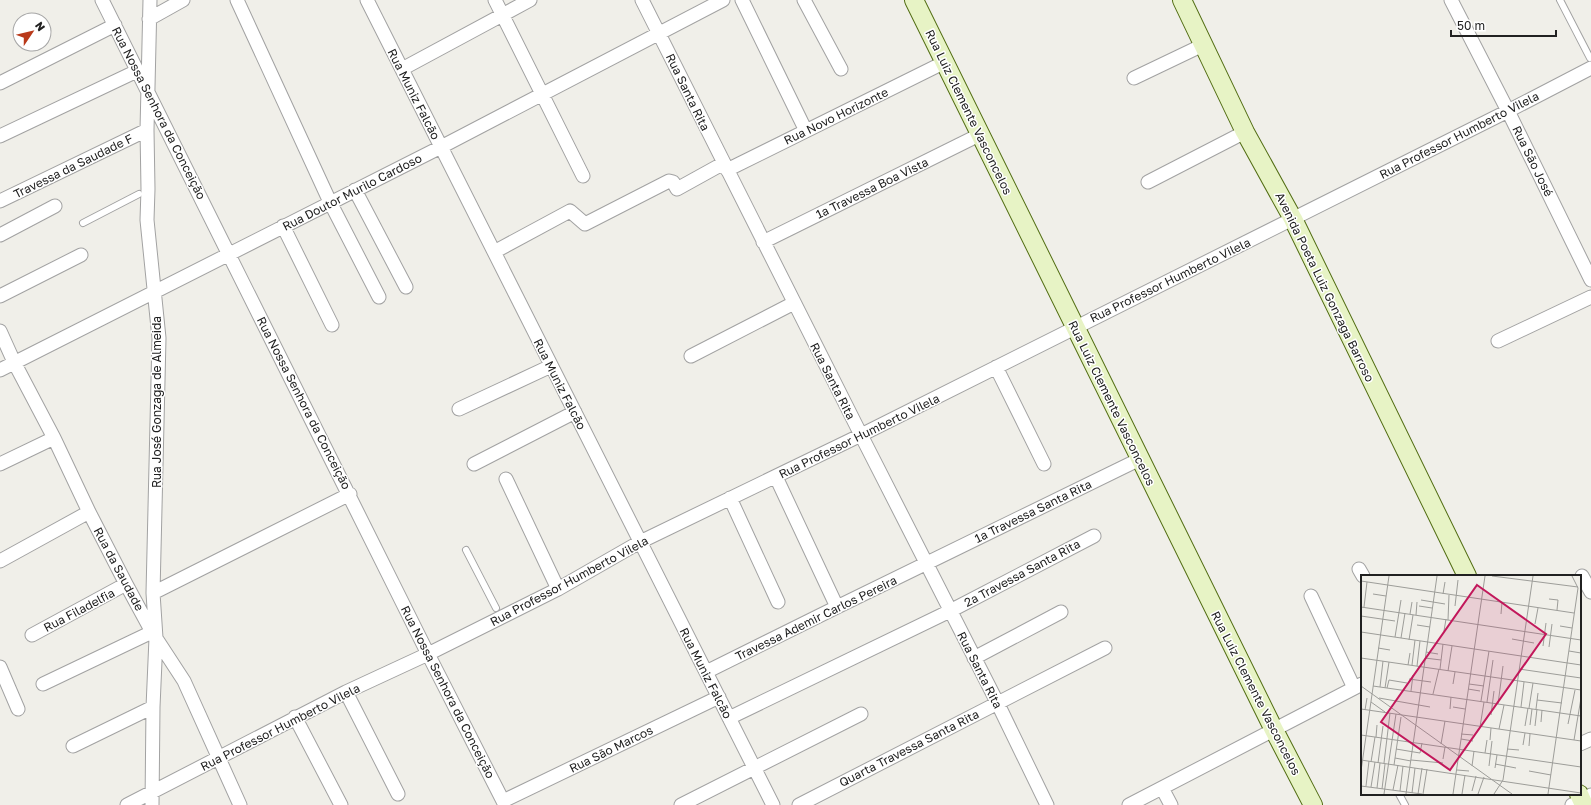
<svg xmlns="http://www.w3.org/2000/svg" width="1591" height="805" viewBox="0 0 1591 805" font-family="'Golos Text',sans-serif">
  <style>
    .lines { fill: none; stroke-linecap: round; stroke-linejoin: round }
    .lane-casing { stroke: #a2a2a2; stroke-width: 8 }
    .street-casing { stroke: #a2a2a2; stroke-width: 15 }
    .secondary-casing { stroke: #526d13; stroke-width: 20 }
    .lane { stroke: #fff; stroke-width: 6 }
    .street { stroke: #fff; stroke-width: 13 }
    .secondary { stroke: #e7f3c5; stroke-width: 18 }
    .labels { text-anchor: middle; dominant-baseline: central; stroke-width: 3; stroke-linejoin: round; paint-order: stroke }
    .street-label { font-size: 12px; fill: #212121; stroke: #fff }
    .inset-road { fill: none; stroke: #9d9d99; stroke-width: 1 }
    .view { fill: #c2185b; fill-opacity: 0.15; stroke: #c2185b; stroke-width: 2 }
    .inset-edge { fill: none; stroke: #212121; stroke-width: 2 }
  </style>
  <rect width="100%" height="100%" fill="#f0efe9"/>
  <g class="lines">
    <g class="lane-casing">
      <path id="lane" d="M1560 0 1590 58
        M83 223 139 194
        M466 550 496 608
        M1399 794 1405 805"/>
    </g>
    <g class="street-casing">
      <path id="street" d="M102 0 428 654 505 805
        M150 0 147 130 148 189 147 220 159 338 153 593 156 638 153 707 152 805
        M237 0 330 202 379 297
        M367 0 773 805
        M495 0 583 176
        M642 0 861 435 997 702 1047 805
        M742 0 806 131
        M804 0 841 69
        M1451 0 1508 111 1591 280
        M149 19 183 0
        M402 69 530 0
        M1134 78 1203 45
        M0 83 115 25
        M0 136 137 71
        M727 170 945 62
        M1148 182 1245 132
        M355 190 406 287
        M0 201 147 130
        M283 226 332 325
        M0 235 55 206
        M763 242 981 134
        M494 252 570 211 585 224 669 181 673 182 677 189 724 163
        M0 296 81 255
        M0 331 14 362 54 438 89 512 126 584 152 632 184 681 240 805
        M1498 341 1591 297
        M691 356 794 303
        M996 367 1044 464
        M0 370 441 147 723 0
        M459 409 551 366
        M0 464 54 438
        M474 464 575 412
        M776 477 837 607
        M506 479 558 589
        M730 498 778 602
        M0 561 89 512
        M1359 569 1363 576
        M1582 576 1591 592
        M153 593 350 494
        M1311 596 1354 688
        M32 635 126 584
        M974 658 1061 612
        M0 667 18 709
        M706 672 837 607 1140 459
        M43 684 152 632
        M346 692 398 794
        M295 717 341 805
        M729 718 950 611 1094 536
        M1580 744 1591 739
        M73 746 153 707
        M1162 788 1171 805
        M503 801 719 697
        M127 805 346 692 428 654 558 589 640 542 861 435 1508 111 1591 68
        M681 805 861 714
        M799 805 1105 648
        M1129 805 1362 684
        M1572 805 1591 795"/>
    </g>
    <g class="secondary-casing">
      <path id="secondary" d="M914 0 1274 730 1313 805
        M1182 0 1245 132 1293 219 1467 576
        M1579 794 1584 805"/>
    </g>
    <use href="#lane" class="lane"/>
    <use href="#street" class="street"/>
    <use href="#secondary" class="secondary"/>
  </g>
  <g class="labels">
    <g class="street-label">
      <text transform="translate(688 92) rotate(64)">Rua Santa Rita</text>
      <text transform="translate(414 94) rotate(63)">Rua Muniz Falcão</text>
      <text transform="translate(969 112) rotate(64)">Rua Luiz Clemente Vasconcelos</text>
      <text transform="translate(159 113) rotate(63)">Rua Nossa Senhora da Conceição</text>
      <text transform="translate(836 116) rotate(-26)">Rua Novo Horizonte</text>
      <text transform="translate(1459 135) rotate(-27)">Rua Professor Humberto Vilela</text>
      <text transform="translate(1533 161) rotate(64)">Rua São José</text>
      <text transform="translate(73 166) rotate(-26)">Travessa da Saudade F</text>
      <text transform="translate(872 188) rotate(-26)">1ª Travessa Boa Vista</text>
      <text transform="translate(352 192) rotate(-27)">Rua Doutor Murilo Cardoso</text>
      <text transform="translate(1170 280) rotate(-26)">Rua Professor Humberto Vilela</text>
      <text transform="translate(1325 287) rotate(64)">Avenida Poeta Luiz Gonzaga Barroso</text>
      <text transform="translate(833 381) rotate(63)">Rua Santa Rita</text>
      <text transform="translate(560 384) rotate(63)">Rua Muniz Falcão</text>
      <text transform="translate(156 402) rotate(-90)">Rua José Gonzaga de Almeida</text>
      <text transform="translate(304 403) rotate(63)">Rua Nossa Senhora da Conceição</text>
      <text transform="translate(1112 403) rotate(64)">Rua Luiz Clemente Vasconcelos</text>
      <text transform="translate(859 436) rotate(-26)">Rua Professor Humberto Vilela</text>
      <text transform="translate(1033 511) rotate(-26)">1ª Travessa Santa Rita</text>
      <text transform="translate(119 569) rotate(62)">Rua da Saudade</text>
      <text transform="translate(1022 573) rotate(-28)">2ª Travessa Santa Rita</text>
      <text transform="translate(569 581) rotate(-28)">Rua Professor Humberto Vilela</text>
      <text transform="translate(79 610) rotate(-28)">Rua Filadelfia</text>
      <text transform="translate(816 618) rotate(-26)">Travessa Ademir Carlos Pereira</text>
      <text transform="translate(980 670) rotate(63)">Rua Santa Rita</text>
      <text transform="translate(706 673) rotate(63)">Rua Muniz Falcão</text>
      <text transform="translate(448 692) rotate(63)">Rua Nossa Senhora da Conceição</text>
      <text transform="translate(1256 693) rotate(63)">Rua Luiz Clemente Vasconcelos</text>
      <text transform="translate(280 727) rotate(-27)">Rua Professor Humberto Vilela</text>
      <text transform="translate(909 748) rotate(-27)">Quarta Travessa Santa Rita</text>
      <text transform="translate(611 749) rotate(-26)">Rua São Marcos</text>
    </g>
  </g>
  <g transform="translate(1361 575)">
    <rect width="220" height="220" fill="#f0efe9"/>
    <path class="inset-road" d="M131 1 217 12M0 6 213 38M12 19 25 21M82 19 84 7M188 24 197 25 196 35M60 25 84 29M58 31 71 33M94 31 97 5M0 32 220 65M3 32 6 7M49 39 51 27M140 39 141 27M55 40 56 27M0 41 34 46M87 45 88 20M174 49 177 33M56 50 69 52M199 51 211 53M83 56 85 44M0 57 220 90M34 62 40 25M40 63 44 38M151 64 173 68M48 65 52 40M182 71 185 48M188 72 191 49M17 73 29 75M208 76 220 78M65 77 77 79M0 83 220 115M64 83 80 85M47 90 49 78M51 90 54 65M56 91 59 66M79 94 82 69M158 94 220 103M87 96 91 71M48 104 70 107M92 109 94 97M108 109 123 111M0 111 151 219M12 111 220 141M19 112 22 86M24 113 28 87M26 113 28 105 46 108M107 114 119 116M50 116 52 100M72 119 78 94M18 123 69 132M176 125 201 128M120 126 128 76M10 127 24 137M126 127 132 85M137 129 142 91M92 132 104 134M160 132 163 107M168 133 172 108M0 134 220 166M89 134 90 122M175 134 177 118M4 135 6 123M130 140 133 116M180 147 181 135M207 149 214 115M169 150 171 134M164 151 167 133M174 151 176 134M119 152 123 127M138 154 143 130M100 159 112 160M0 160 220 192M15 162 16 150M100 164 112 166M129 165 130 153M213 165 220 123M80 169 84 146M162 170 164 158M168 171 169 159M35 174 59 178 61 168M146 174 158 175M124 178 126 165M34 183 50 186M82 184 84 172M0 185 220 218M50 185 82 188M10 187 14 162M17 188 22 151M23 188 29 138M134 189 155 193M33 190 40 142M111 191 113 176M128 191 131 166M134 193 136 180M96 195 108 196M0 196 28 1M168 196 190 200M0 211 61 219M5 211 8 186M10 212 14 187M16 213 19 188M21 214 24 189M32 215 37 190M39 216 42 191M111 216 115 201M51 218 54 193M23 219 35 139M45 219 76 1M57 219 61 193M62 219 66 194M92 219 124 1M101 219 104 200M117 219 123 202M133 219 142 205 172 1M187 219 217 13 211 1"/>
    <path class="view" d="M116 10 185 59 89 195 20 147Z"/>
    <rect width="220" height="220" class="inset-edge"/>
  </g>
  <g transform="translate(32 32) rotate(55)"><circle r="19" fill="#ffffff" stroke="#a6a6a6"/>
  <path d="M0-3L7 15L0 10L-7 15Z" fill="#b9391a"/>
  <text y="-6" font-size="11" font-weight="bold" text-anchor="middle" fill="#212121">N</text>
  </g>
  <path d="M1451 30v6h105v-6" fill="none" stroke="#212121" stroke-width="2"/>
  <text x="1457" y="30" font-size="12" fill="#212121" stroke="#ffffff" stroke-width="3" paint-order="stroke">50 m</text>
</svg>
